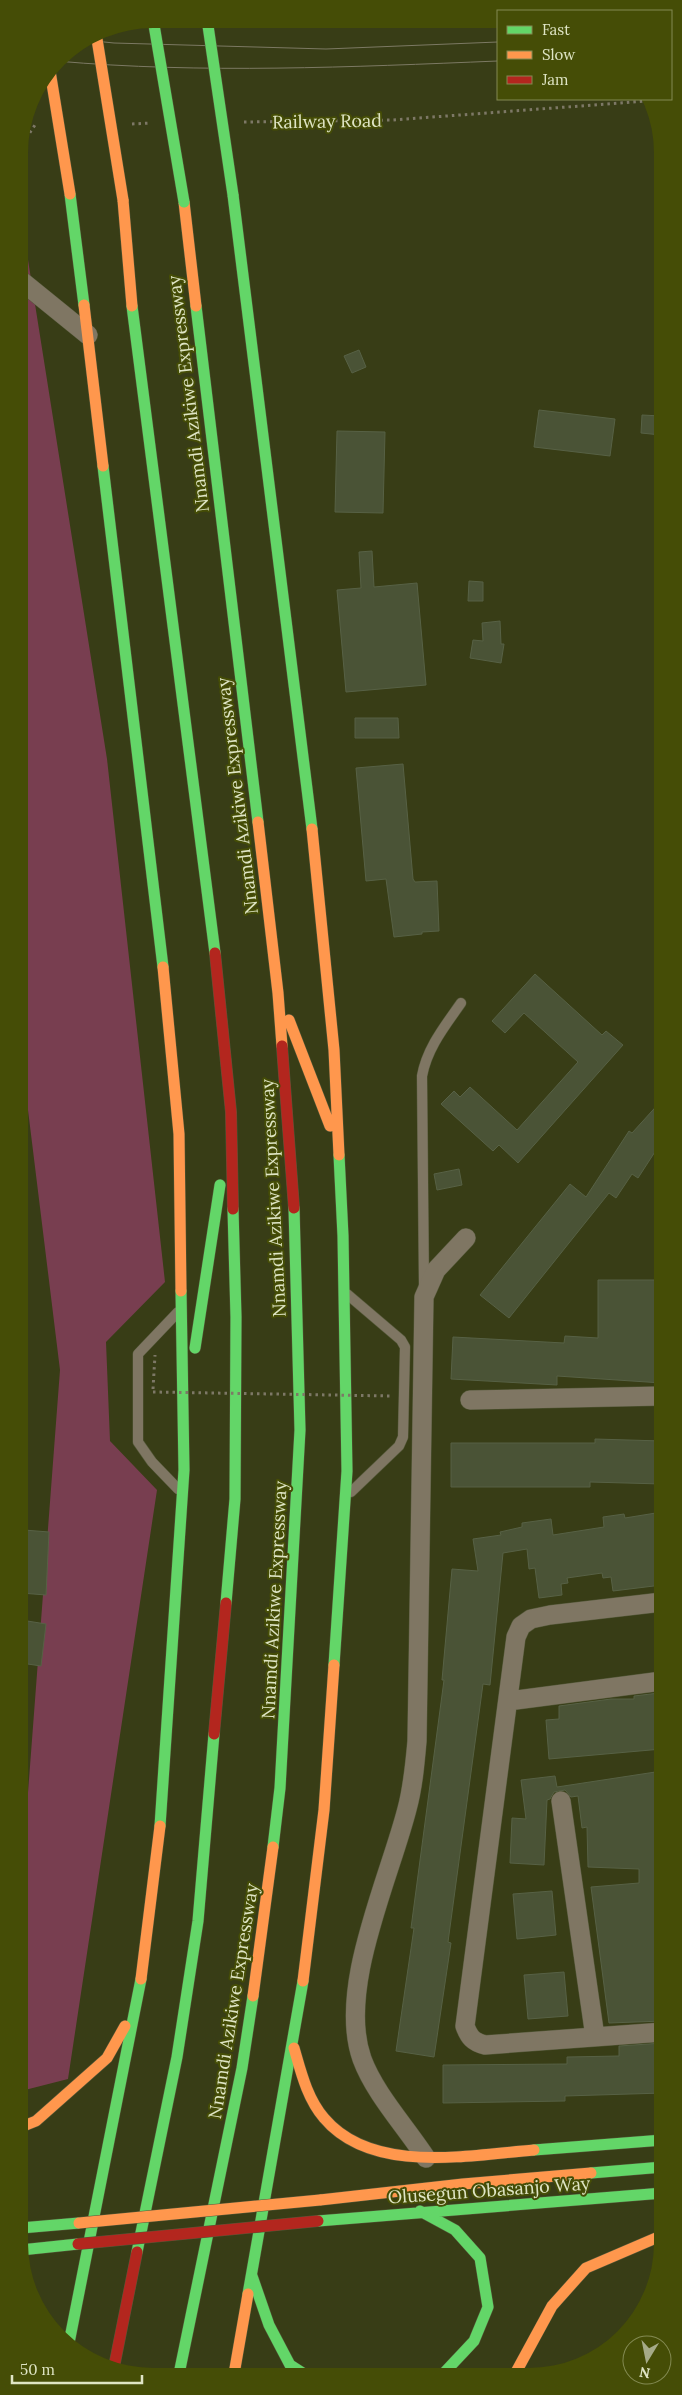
<svg xmlns="http://www.w3.org/2000/svg" width="682" height="2395" viewBox="0 0 682 2395" font-family="Lora,serif">
  <style>
    .grass { fill: #783e50 }
    .building { fill: #4a5336; stroke: #576145 }
    .lines { fill: none; stroke-linecap: round; stroke-linejoin: round }
    .lane-casing { stroke: #545839; stroke-width: 11 }
    .street-casing { stroke: #545839; stroke-width: 20 }
    .fast-casing { stroke: #545839; stroke-width: 12 }
    .slow-casing { stroke: #545839; stroke-width: 12 }
    .jam-casing { stroke: #545839; stroke-width: 12 }
    .path { stroke: #7d7866; stroke-width: 3; stroke-dasharray: 2.5 4; stroke-linecap: butt }
    .lane { stroke: #7f7663; stroke-width: 10 }
    .street { stroke: #7f7663; stroke-width: 19 }
    .fast { stroke: #63d668; stroke-width: 11 }
    .slow { stroke: #ff974d; stroke-width: 11 }
    .jam { stroke: #b3261e; stroke-width: 11 }
    .tram { stroke: #7c7963; stroke-width: 1 }
    .fast-bridge-casing { stroke: #545839; stroke-width: 12; stroke-linecap: butt }
    .slow-bridge-casing { stroke: #545839; stroke-width: 12; stroke-linecap: butt }
    .jam-bridge-casing { stroke: #545839; stroke-width: 12; stroke-linecap: butt }
    .path-bridge { stroke: #7d7866; stroke-width: 3; stroke-dasharray: 2.5 4; stroke-linecap: butt }
    .fast-bridge { stroke: #63d668; stroke-width: 11 }
    .slow-bridge { stroke: #ff974d; stroke-width: 11 }
    .jam-bridge { stroke: #b3261e; stroke-width: 11 }
    .labels { text-anchor: middle; dominant-baseline: central; stroke-width: 4; stroke-linejoin: round; paint-order: stroke }
    .street-label { font-size: 18px; fill: #dfe5c5; stroke: #454d06 }
  </style>
  <rect width="100%" height="100%" fill="#383d16"/>
  <path class="grass" d="M19 203 107 759 165 1282 106 1342 110 1441 157 1490 68 2079 21 2091V1831L26 1819 60 1370 20 1045Z"/>
  <path class="building" d="M359 350 366 367 352 373 344 356Z
    M539 410 615 419 610 456 534 447Z
    M642 415 661 416V435L641 433Z
    M337 431 385 432 383 513 335 512Z
    M372 551 374 587 417 583 426 685 346 692 337 590 361 588 359 552Z
    M469 581 483 582V601H468Z
    M500 621 501 644H504L501 663 470 658 473 640 483 641 482 623Z
    M355 718H398L399 738H355Z
    M403 764 413 879 415 882 437 881 439 931 422 932V934L394 937 386 879 366 881 356 768Z
    M535 974 602 1035 606 1031 623 1045 518 1163 499 1145 493 1151 441 1104 454 1091 460 1097 470 1087 517 1130 578 1062 524 1013 505 1033 492 1021Z
    M662 1100V1141L638 1178 632 1174 616 1198 609 1193 509 1318 480 1295 570 1184 586 1197 629 1131 632 1133Z
    M459 1169 462 1185 437 1190 434 1174Z
    M598 1280H662V1383L557 1376V1385L451 1379 453 1337 564 1343 565 1336 598 1338Z
    M595 1439 662 1441V1484L590 1482V1487H451V1443H595Z
    M662 1512V1585L613 1591 611 1577 603 1578 602 1573 567 1578 568 1583 561 1584 562 1595 539 1598 535 1568 529 1569 527 1549 503 1553 490 1685 483 1684 448 1942 451 1943 434 2057 396 2051 414 1928H411L444 1680H442L452 1569 478 1571 473 1539 501 1535 500 1532 522 1527V1523L551 1519 553 1535 604 1527 603 1517 624 1514 625 1518Z
    M24 1530 49 1532 46 1595 21 1593Z
    M21 1620 46 1624 41 1666 21 1663Z
    M659 1693 660 1710H662V1749L549 1759 546 1720 559 1719V1706L611 1699H634V1696Z
    M662 1771 663 2021 609 2023 591 1887 639 1883V1869L588 1867 587 1827 582 1828 578 1796 571 1797 565 1790 554 1792 550 1799 547 1800 544 1865 510 1863 512 1818 526 1819 521 1780 555 1776 557 1787Z
    M552 1891 556 1935 517 1939 513 1894Z
    M564 1972 568 2016 528 2019 524 1975Z
    M663 2043V2093L565 2096V2101L443 2103V2065L567 2064V2057L619 2056V2046Z"/>
  <g class="lines">
    <g class="lane-casing">
      <path id="lane" d="M424 1286 422 1076C427 1048 445 1026 461 1003
        M347 1294 401 1340 405 1347 403 1437 399 1446 351 1492
        M178 1312 138 1354V1442L152 1462 178 1489"/>
    </g>
    <g class="street-casing">
      <path id="street" d="M19 279 88 335
        M470 1400 662 1396
        M662 1602 550 1615 531 1619 521 1626 516 1637 465 2026C469 2037 473 2042 485 2045L663 2032
        M508 1701 662 1681
        M561 1801 595 2037
        M426 2158C406 2127 375 2094 362 2059 337 1989 389 1880 407 1809 413 1787 415 1764 417 1741L424 1297 436 1270 466 1238"/>
    </g>
    <g class="fast-casing">
      <path id="fast" d="M70 194 84 305
        M233 195 312 829
        M132 306 215 953
        M196 306 258 822
        M103 466 163 967
        M195 1348 220 1185
        M226 1603 235 1499 236 1317 233 1209
        M334 1665 347 1471 343 1236 339 1155
        M160 1826 184 1470 181 1291
        M273 1847 280 1788 300 1430 294 1208
        M534 2150 663 2140
        M591 2173 663 2167
        M420 2211 455 2230 480 2258 488 2307 474 2341 443 2374
        M318 2221 663 2193
        M21 2228 79 2223
        M21 2250 78 2244
        M137 2252 177 2057 198 1921 214 1734
        M252 2276 269 2325 290 2365 304 2374
        M248 2294 303 1981
        M69 2343 141 1979
        M179 2374 242 2068 253 1996"/>
    </g>
    <g class="slow-casing">
      <path id="slow" d="M123 200 132 306
        M184 202 196 306
        M84 305 103 466
        M258 822 278 993 282 1046
        M312 829 334 1050 339 1155
        M163 967 179 1134 181 1291
        M289 1020 330 1126
        M141 1979 160 1826
        M303 1981 324 1810 334 1665
        M253 1996 273 1847
        M294 2048C301 2072 307 2098 324 2118 372 2175 469 2155 534 2150
        M21 2127 36 2121 107 2058 125 2026
        M320 2200 463 2184 591 2173
        M234 2374 248 2294
        M515 2374 552 2306 586 2268 663 2235"/>
    </g>
    <g class="jam-casing">
      <path id="jam" d="M215 953 231 1112 233 1209
        M282 1046 294 1208
        M214 1734 226 1603
        M114 2367 137 2252"/>
    </g>
    <path class="path" d="M244 122 393 120 647 101
      M132 124 150 123
      M19 149 35 125H38
      M153 1389 155 1355"/>
    <use href="#lane" class="lane"/>
    <use href="#street" class="street"/>
    <use href="#fast" class="fast"/>
    <use href="#slow" class="slow"/>
    <use href="#jam" class="jam"/>
    <path class="tram" d="M85 40 114 43 326 49 498 42
      M56 61C203 74 351 67 498 61"/>
    <g class="fast-bridge-casing">
      <path id="fast-bridge" d="M153 19 184 202
        M207 19 233 195"/>
    </g>
    <g class="slow-bridge-casing">
      <path id="slow-bridge" d="M96 33 123 200
        M50 71 70 194
        M79 2223 320 2200"/>
    </g>
    <g class="jam-bridge-casing">
      <path id="jam-bridge" d="M78 2244 318 2221"/>
    </g>
    <path class="path-bridge" d="M153 1392 391 1396"/>
    <use href="#fast-bridge" class="fast-bridge"/>
    <use href="#slow-bridge" class="slow-bridge"/>
    <use href="#jam-bridge" class="jam-bridge"/>
  </g>
  <g class="labels">
    <g class="street-label">
      <text transform="translate(327 121) rotate(-1)">Railway Road</text>
      <text transform="translate(188 394) rotate(-97)">Nnamdi Azikiwe Expressway</text>
      <text transform="translate(237 796) rotate(-97)">Nnamdi Azikiwe Expressway</text>
      <text transform="translate(273 1198) rotate(-93)">Nnamdi Azikiwe Expressway</text>
      <text transform="translate(274 1600) rotate(-87)">Nnamdi Azikiwe Expressway</text>
      <text transform="translate(233 2001) rotate(-81)">Nnamdi Azikiwe Expressway</text>
      <text transform="translate(489 2190) rotate(-4)">Olusegun Obasanjo Way</text>
    </g>
  </g>
  <path d="M0 0H682V2395H0ZM153 28H529A125 125 0 0 1 654 153V2243A125 125 0 0 1 529 2368H153A125 125 0 0 1 28 2243V153A125 125 0 0 1 153 28Z" fill="#454d06" fill-rule="evenodd"/>
  <rect x="497" y="10" width="175" height="90" fill="#454d06" stroke="#838a52"/>
  <rect x="507" y="26" width="25" height="8" fill="#63d668" stroke="#838a52"/>
  <text x="542" y="35" font-size="15" fill="#dfe5c5">Fast</text>
  <rect x="507" y="51" width="25" height="8" fill="#ff974d" stroke="#838a52"/>
  <text x="542" y="60" font-size="15" fill="#dfe5c5">Slow</text>
  <rect x="507" y="76" width="25" height="8" fill="#b3261e" stroke="#838a52"/>
  <text x="542" y="85" font-size="15" fill="#dfe5c5">Jam</text>
  <g transform="translate(647 2360) rotate(190)"><circle r="24" fill="#454d06" stroke="#838a52"/>
  <path d="M0-4L9 19L0 12L-9 19Z" fill="#a5aa88"/>
  <text y="-8" font-size="14" font-weight="bold" text-anchor="middle" fill="#dfe5c5">N</text>
  </g>
  <path d="M12 2375v8h130v-8" fill="none" stroke="#dfe5c5" stroke-width="2.5"/>
  <text x="20" y="2375" font-size="15" fill="#dfe5c5" stroke="#454d06" stroke-width="4" paint-order="stroke">50 m</text>
</svg>
